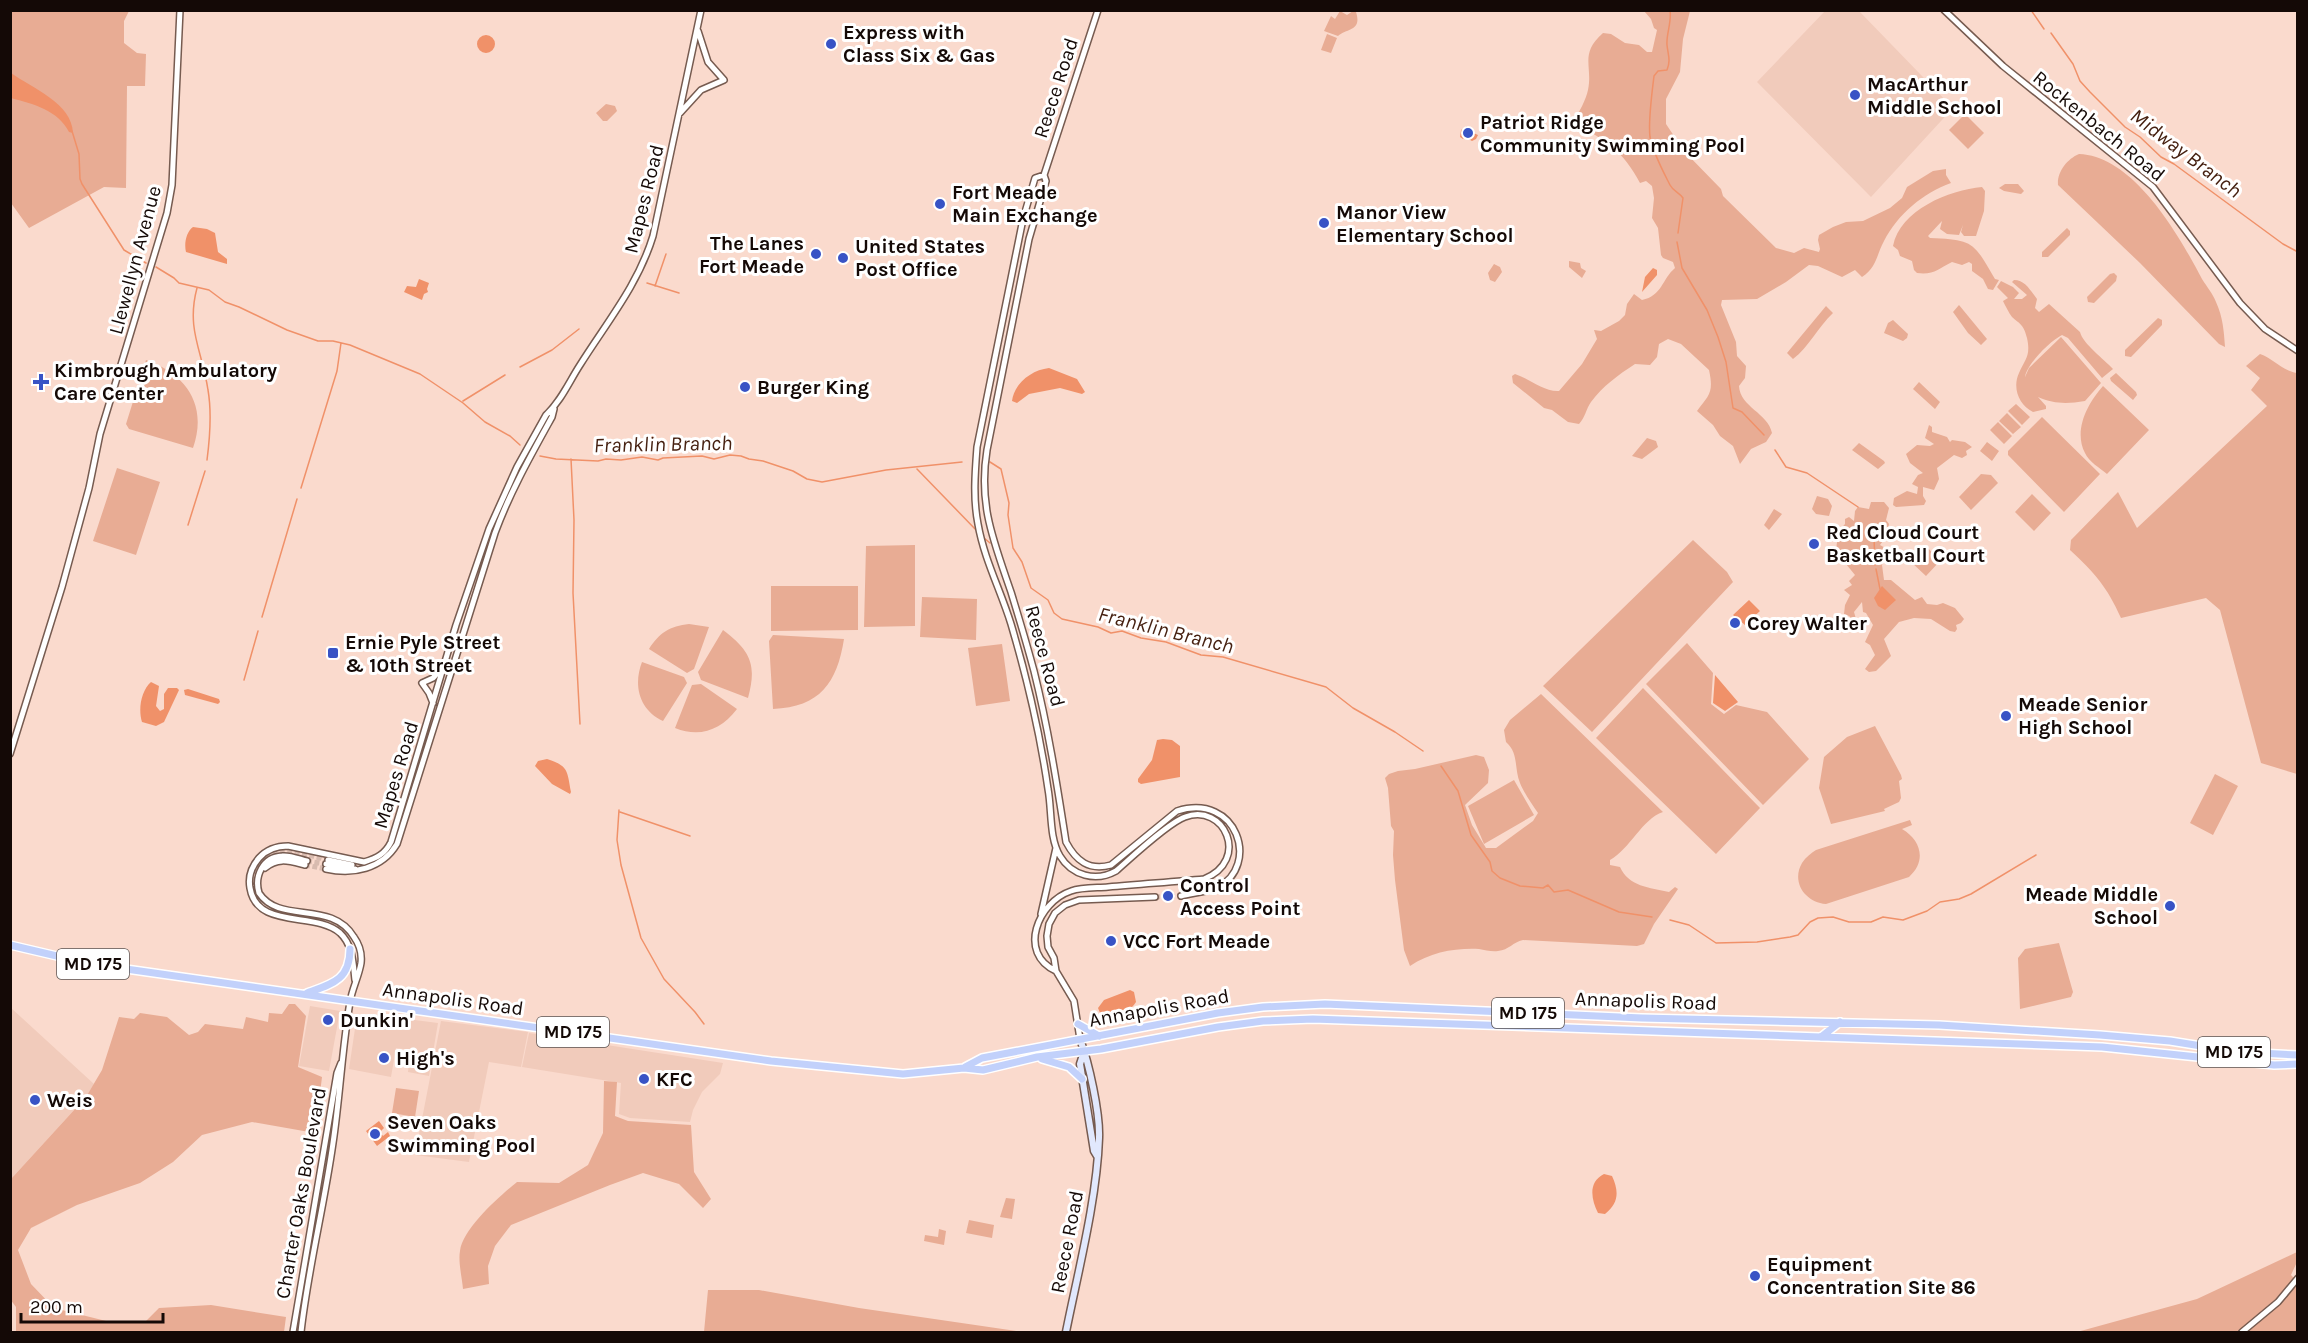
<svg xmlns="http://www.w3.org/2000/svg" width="2308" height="1343" viewBox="0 0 2308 1343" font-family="Karla,sans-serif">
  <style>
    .built { fill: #f1cbbb }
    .green { fill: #e8ac94 }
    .water { fill: #f09169 }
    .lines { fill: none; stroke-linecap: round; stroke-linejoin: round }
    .stream { stroke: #f09169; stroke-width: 1.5 }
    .tertiary-tunnel { stroke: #d8bbaf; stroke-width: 5; stroke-dasharray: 5 2.5; stroke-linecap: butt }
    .tertiary-casing { stroke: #765b50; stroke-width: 8 }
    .secondary-casing { stroke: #765b50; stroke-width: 9 }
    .primary-casing { stroke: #fff; stroke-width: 10 }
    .tertiary { stroke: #fff; stroke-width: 5 }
    .secondary { stroke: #e1e8fd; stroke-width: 6 }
    .primary { stroke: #c2d1fb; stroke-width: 7 }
    .poi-dot { fill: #3853c5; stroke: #fff; stroke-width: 2 }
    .labels { text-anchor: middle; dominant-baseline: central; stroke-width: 6; stroke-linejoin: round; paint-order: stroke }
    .shield { fill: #fff; stroke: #5a5351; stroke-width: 1.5 }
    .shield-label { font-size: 18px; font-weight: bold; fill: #140906 }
    .poi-label { font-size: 20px; font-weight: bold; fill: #140906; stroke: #fff; text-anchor: start }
    .street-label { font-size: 20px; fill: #140906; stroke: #fff }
    .water-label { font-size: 21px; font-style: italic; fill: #462111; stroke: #fff }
  </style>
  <rect width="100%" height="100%" fill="#fadacd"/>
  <path class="built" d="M1825 11H1859L1953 108 1871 197 1757 82Z
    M310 1006 340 1011 329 1071 299 1066Z
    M10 1007 94 1084 86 1097 11 1179Z
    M368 1014 438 1023 429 1076 408 1072 410 1050 396 1048 391 1077 349 1069 356 1022Z
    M441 1021 528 1032 521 1067 489 1062 469 1162 415 1155Z
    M529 1033 723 1063 720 1074 702 1092 693 1110 690 1122 630 1118 619 1114 621 1083 522 1067Z"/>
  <path class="green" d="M11 11H129L124 21V43L137 53 146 54 145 86H127L126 188 104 187 29 228 11 203Z
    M1340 11 1347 15 1353 11 1356 12C1362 31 1348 28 1338 36L1324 31 1331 16 1335 19Z
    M1644 11H1690L1683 39 1680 72 1666 99V124L1684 151 1721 189 1723 196 1776 248 1794 253 1804 248 1819 252 1820 249 1818 240 1819 235 1833 227 1846 222 1863 221 1890 208 1902 198 1907 187 1933 171 1946 169V175L1951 183C1923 193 1898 214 1884 241 1876 256 1877 267 1862 277L1855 270 1842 277 1818 266 1809 265 1786 282 1757 299 1722 300 1721 305 1736 342 1737 356 1746 366 1745 378 1739 386C1740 407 1768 413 1772 433L1766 442 1751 449 1740 464 1733 446 1720 436 1713 425 1697 411C1709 395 1714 393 1709 370L1681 344 1668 339 1659 344 1657 357 1650 365 1635 364C1618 375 1603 386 1591 402 1586 409 1585 418 1579 424L1568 422 1552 410 1544 408 1513 383 1512 376 1515 374C1530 379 1544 392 1559 391L1582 364 1597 339 1594 330 1601 331 1619 321 1625 315 1627 304 1634 294 1642 300C1662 296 1662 279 1675 268L1673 262 1663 258 1661 255 1658 228 1652 218 1654 198 1652 186 1646 181 1640 183C1623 151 1607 141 1576 124L1574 121C1579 112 1586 100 1588 90 1593 66 1579 54 1603 33L1611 34 1625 43 1639 45 1647 52H1652L1657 30 1654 28 1651 19Z
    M1327 34 1337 38 1331 53 1321 50Z
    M606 104 615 106 617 111 607 121H603L596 113Z
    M1965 114 1984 133 1968 149 1949 130Z
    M2079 154C2134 156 2179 235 2202 279 2207 287 2213 294 2216 302 2223 317 2224 332 2225 347L2219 344 2140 263 2058 185C2057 172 2067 159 2079 154Z
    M2005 184H2018L2024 191 2021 194 2004 191 1999 188Z
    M1982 187 1985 191 1984 211 1976 236H1964L1961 232 1963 225 1959 235 1947 234 1940 229 1942 221 1928 236 1930 238C1973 240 1973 241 1995 279L1999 280 1993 290 1988 289 1983 279 1972 271V264L1969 262 1962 265 1952 262C1938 269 1934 275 1917 273L1914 270 1912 261 1900 256 1898 250 1893 246C1900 210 1949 190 1982 187Z
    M2067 228 2070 231V235L2048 257H2042V252Z
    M1569 261 1580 263 1581 268 1586 271 1582 278 1569 267Z
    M1494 264 1500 267 1502 272 1495 282 1490 280 1488 273Z
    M2114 273 2117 276 2116 281 2094 303 2088 302 2087 297 2110 274Z
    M2014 280C2025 280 2030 290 2037 299L2035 308 2039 312 2049 304 2080 332C2083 344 2104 359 2113 369L2102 378 2068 338 2062 335C2050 341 2027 364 2025 377L2029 368 2061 337 2101 383 2085 401C2067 404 2054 404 2038 397L2046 406V409L2033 412C2019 405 2012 388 2019 373 2025 359 2031 356 2027 338 2024 325 2020 324 2012 317 2009 313 2005 305 2003 301L2008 298 1997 287 2001 281 2013 287 2019 293 2014 299H2022L2027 295 2012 282Z
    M1959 305 1987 339 1981 345 1968 333 1953 312Z
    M1826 306 1833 313C1818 327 1809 347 1793 359L1787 353Z
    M2158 318 2162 320V325L2131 357 2125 356V350Z
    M1893 320 1908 334 1907 338 1903 341 1884 333 1888 323Z
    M2260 354C2274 359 2283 371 2297 373V774L2261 763 2220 610 2206 598 2121 618C2107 587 2095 573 2070 550L2071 540 2118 492 2137 528 2267 406 2251 390 2260 378 2246 366Z
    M146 360C186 374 208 405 193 448L129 429 126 424Z
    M2116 373 2136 392 2137 395 2133 400 2111 381 2110 378Z
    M1919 382 1940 402 1935 409 1913 389Z
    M2103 386 2149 430 2107 474C2100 468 2089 462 2085 453 2073 430 2088 403 2103 386Z
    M2016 404 2030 417 2022 425 2008 411Z
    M2007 413 2021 427 2013 434 1999 421Z
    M2042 417 2100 474 2064 512 2008 455V451Z
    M1998 422 2012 436 2004 444 1990 430Z
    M1929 425 1932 427V432L1947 437 1950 442 1952 440 1965 442 1972 447 1966 451 1967 455 1962 458 1954 455 1937 468 1939 479 1934 490 1923 487V496L1926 501 1924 505 1896 507 1893 505 1894 498 1907 491 1917 494 1918 487 1912 484 1918 475 1923 473 1910 463 1906 454 1917 445 1930 446 1934 444 1925 438Z
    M1647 438 1656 441 1658 447 1642 459 1632 456Z
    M1987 442 1999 451 1992 461 1980 451Z
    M1859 443 1884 461 1885 463 1878 469 1852 450Z
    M117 468 160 482 136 555 93 541Z
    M1981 474 1991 475 1998 483 1971 510 1959 497Z
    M2032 494 2051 513 2034 531 2015 512Z
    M1817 496 1828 499 1832 506 1829 516 1816 514 1812 509Z
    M1871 502H1884L1889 508 1886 520 1889 524 1888 529 1890 531 1880 545 1887 549 1882 565 1884 580H1891L1915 600 1922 597 1927 604 1937 605 1943 603 1955 608 1964 619 1961 623 1956 625 1957 629 1955 632 1950 631 1931 619 1914 618 1899 622 1884 639 1891 656 1876 671 1869 672 1865 669 1875 655 1870 645 1865 642 1873 625 1866 613 1863 612 1862 602 1854 612 1856 619 1853 620 1849 616 1844 614 1845 605 1850 595 1844 590 1852 585 1849 581 1855 575 1837 553C1835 545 1839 539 1838 532L1845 524V519L1849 517 1854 521 1855 511 1858 507 1869 509Z
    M1774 509 1782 514 1769 530 1764 525Z
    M1693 540 1727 572 1733 582 1592 732 1543 686Z
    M915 545V626L864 627 866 546Z
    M1923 547H1927L1940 561 1926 576 1911 562Z
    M771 586H858V630L771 631Z
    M922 597 977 599 976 640 920 637Z
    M689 624 709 627 694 669 687 673 649 649C659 633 670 626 689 624Z
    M723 630C751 651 757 665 748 698L701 680 698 672Z
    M773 635 844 639C837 683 820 707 773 709L769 641Z
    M1687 643 1713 673 1711 704 1724 714 1736 705 1767 712 1809 759 1763 805 1646 684Z
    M1002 644 1010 701 976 706 968 648Z
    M642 662 684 677 687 683 663 721C639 710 633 685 642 662Z
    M701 684 737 709C721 730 700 738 675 728L692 685Z
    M1643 688 1760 808 1716 854 1596 738Z
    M1541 694 1663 812C1642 819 1630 849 1610 860V865L1620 867C1628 886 1650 888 1669 892L1675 887 1678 889 1654 924 1644 944 1637 946 1523 940C1513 942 1509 950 1498 951 1492 952 1485 950 1479 949 1455 948 1431 952 1410 966L1404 950 1395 880 1393 855 1394 831 1391 826 1388 788 1385 778 1389 774 1398 771 1415 769 1476 755 1484 757 1489 770 1488 783 1465 805 1472 825 1486 848H1496L1533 821 1538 813C1532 804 1524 793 1520 783 1514 769 1519 753 1506 742L1504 730 1510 720Z
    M1875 726 1901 775 1902 779 1899 781 1901 798 1899 802 1884 809 1885 811 1831 824 1819 788 1824 757 1847 737Z
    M2215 774 2238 786 2213 835 2190 823Z
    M1514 780 1534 815 1484 844 1468 806Z
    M1910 820 1912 825 1902 829C1921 840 1927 861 1909 877L1826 904C1805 902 1791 882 1802 863 1806 857 1811 853 1816 850Z
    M2059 943 2073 992 2071 997 2020 1009 2018 958 2025 949Z
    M289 1004H295L306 1016 298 1067 322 1077 315 1133 252 1122 202 1135 173 1162 140 1183 77 1205 31 1228 18 1250 31 1284 54 1308 114 1323 145 1322 159 1308 211 1305 286 1317 284 1332H16V1307L10 1299 11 1179 86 1097 102 1070 119 1017 134 1019 140 1013 167 1017 189 1035 198 1032 205 1024 243 1029 246 1017 268 1022 269 1013 282 1014Z
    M604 1081 617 1082 615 1116 628 1121 691 1125 694 1172 711 1199 703 1208 679 1184 643 1173 610 1185 511 1225 495 1246 488 1266 489 1284 463 1289C462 1277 458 1262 460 1251 463 1228 500 1196 517 1182L559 1183 588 1165 603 1133Z
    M396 1088 419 1091 415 1117 392 1113Z
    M1006 1198 1015 1199 1012 1219 1000 1217Z
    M969 1220 994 1225 992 1238 966 1233Z
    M939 1229 946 1231 944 1245 924 1241 925 1235 938 1237Z
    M2297 1252V1262L2291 1275 2297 1281V1332H2077L2197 1299Z
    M708 1290H759L859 1308 1024 1332H704Z"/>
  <path class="water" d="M477 44a9 9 0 1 1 18 0a9 9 0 1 1-18 0Z
    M11 73C32 88 72 103 73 133L69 132C58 110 33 104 11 98Z
    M1467 126 1470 127 1469 131 1478 135 1476 139 1472 141 1465 137 1463 139 1460 137 1461 130Z
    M193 227 207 229 215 233 218 252 227 259V264L186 252C184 244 186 232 193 227Z
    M1653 268 1657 270V275L1642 292 1645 277Z
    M419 279 429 283 427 289 428 292 424 294 422 300 404 292 407 286 416 287Z
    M1049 368 1077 379 1085 392 1082 394 1060 388 1029 394 1017 403 1012 401C1014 384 1031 370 1049 368Z
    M1882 586 1896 600 1885 610 1878 606 1874 598Z
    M1749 600 1760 611 1745 625 1733 615Z
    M1715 675 1738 702 1725 711 1713 703Z
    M151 682 159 686 156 706 160 711 164 709V694L168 688H177L179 690 164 722 156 726 142 722C138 709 141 691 151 682Z
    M188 689 219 699 220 702 218 704 185 695 184 690Z
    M1163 739 1172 740 1180 746V777L1141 784 1138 782V779L1152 760 1157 740Z
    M547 759C569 766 567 771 571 792L570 794 552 784 535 766 538 761Z
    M1130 990 1134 992 1136 1002C1130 1013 1111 1020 1100 1013L1098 1008 1104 1000Z
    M379 1121 384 1128 380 1132 383 1136 388 1132 390 1136 377 1146 366 1131Z
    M1604 1174 1612 1176C1619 1191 1619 1203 1605 1214L1598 1213C1591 1199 1588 1182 1604 1174Z"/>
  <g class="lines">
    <path class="stream" d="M1670 10C1672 22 1666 34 1667 45 1668 55 1671 60 1667 70L1658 71 1654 76C1652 93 1648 121 1650 137 1653 153 1663 171 1670 185 1673 191 1679 192 1683 198L1678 233
      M2031 10 2044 29
      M2051 33 2073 64 2080 81 2090 92 2125 127 2140 137 2161 157 2174 164 2283 244 2298 252
      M72 131 79 154 80 179 82 184 124 250 146 263
      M1677 242 1682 268 1707 310 1718 337 1726 362 1733 408 1742 412 1764 435
      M156 267 174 278 179 283 209 290 225 302 239 307 287 330 318 341H333L350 345 420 374 463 403 485 422 510 436 520 445
      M647 283 679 293
      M655 286 666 254
      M197 288C186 329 202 350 208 390 212 413 210 437 207 460
      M520 367 552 350 579 329
      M463 401 505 375
      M1775 450 1786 467 1807 473 1858 507
      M540 456 556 459 598 461 606 459 621 460 642 457 658 460 663 458 702 456 714 459 730 455 741 456 749 459 763 461 793 471 807 479 822 482 886 470 962 462
      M571 459 574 520 573 593 580 724
      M990 462 1001 469 1009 503 1008 515 1013 548 1022 562 1031 588 1048 600 1054 613 1062 619 1098 627 1111 633 1122 631 1141 638 1166 642 1201 655 1223 657 1326 687 1353 708 1395 732 1423 751
      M917 469 978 532
      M301 488 337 371 341 343
      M188 525 205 471
      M1874 537 1875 565
      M984 538 990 543
      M1876 569 1880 589
      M262 617 297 499
      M244 680 258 631
      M1441 766 1458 791 1471 835 1490 862 1492 871 1500 878 1520 886 1543 888 1548 885 1554 892 1568 890 1619 912 1652 917
      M619 810 617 840 621 865 641 938 664 979 695 1012 704 1024
      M620 812 690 836
      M1670 920 1689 925 1716 943 1757 942 1790 937 1798 935 1810 922 1818 918 1833 917 1849 922H1871L1883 917 1903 920 1927 911 1940 902 1959 899 1971 894 2036 855"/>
    <path class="tertiary-tunnel" d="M307 861 326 864
      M305 865 326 869
      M258 871C272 840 301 854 328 860
      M1155 897 1181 896"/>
    <g class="tertiary-casing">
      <path id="tertiary" d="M1098 10 1044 175 1046 181 1029 239 987 450C978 505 994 542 1011 592 1019 618 1027 645 1034 671 1048 727 1057 784 1066 842 1076 861 1089 871 1111 865L1177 811C1238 792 1260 866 1218 887 1207 892 1193 893 1181 896
        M1944 10 2003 66 2153 187 2240 303 2265 329 2298 351
        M680 113 701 90 724 80 708 62 698 31
        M1044 175 1035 178 1023 219 977 447C975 473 973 499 978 524 984 559 1001 591 1011 624 1027 678 1040 734 1048 789 1052 810 1049 838 1060 856 1072 876 1096 882 1116 871 1131 858 1168 823 1185 817 1224 802 1251 860 1204 879 1172 882 1140 884 1108 887 1096 888 1082 887 1071 891 1038 902 1017 953 1056 971
        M433 703 429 693 422 683 433 678 441 669
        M10 754 62 587 89 488 100 434 167 213 172 185 180 10
        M328 860 352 865
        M326 864 355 869
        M265 868C278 857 289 861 305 865
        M326 869C353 875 382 869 397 844L495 533C510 492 531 455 552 417L554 409
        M1041 914 1056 848
        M355 980C353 963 353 945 340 933 315 911 257 930 250 888 248 877 252 866 259 858 267 849 276 846 288 846L364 862C377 858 385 854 391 842L456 625 489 529 517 467 546 415C561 401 569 382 580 365 607 322 638 285 653 236L701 10
        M1080 1039 1074 1001 1056 971 1054 958 1048 947 1047 936 1049 924 1055 913 1065 905 1079 900 1155 897
        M293 1332 337 1073 341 1063
        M301 1332C308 1269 324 1207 333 1143 340 1096 342 1049 350 1002 352 989 359 976 361 963 362 954 359 944 354 937 331 899 280 925 259 893 254 876 263 857 282 856 290 855 299 859 307 861
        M2242 1332 2278 1302 2298 1278"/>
    </g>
    <g class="secondary-casing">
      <path id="secondary" d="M1084 1052 1080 1064 1094 1151 1097 1156
        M1066 1332C1078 1272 1097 1199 1099 1138 1100 1113 1089 1063 1080 1039"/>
    </g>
    <g class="primary-casing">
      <path id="primary" d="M10 945 91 964 771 1061 903 1074 964 1068 983 1070 1037 1057 1101 1049 1218 1027 1263 1021 1313 1019 2102 1047 2274 1065 2298 1064
        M307 993C332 984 350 980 350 949
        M1078 1024 1099 1036
        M1821 1037 1840 1022
        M1042 1059 1069 1067 1082 1079
        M965 1067 982 1058 1218 1013 1263 1007 1325 1004 1642 1018 1939 1025 2100 1035 2170 1041 2239 1052 2298 1055"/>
    </g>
    <use href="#tertiary" class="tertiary"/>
    <use href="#secondary" class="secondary"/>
    <use href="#primary" class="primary"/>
  </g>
  <g class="poi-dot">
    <circle cx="831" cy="44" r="6"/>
    <circle cx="1855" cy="95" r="6"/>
    <circle cx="1468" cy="133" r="6"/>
    <circle cx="940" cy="204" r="6"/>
    <circle cx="1324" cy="223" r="6"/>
    <circle cx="816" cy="254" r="6"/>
    <circle cx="843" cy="258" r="6"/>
    <path d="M38 373h6v6h6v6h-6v6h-6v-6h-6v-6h6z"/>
    <circle cx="745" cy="387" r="6"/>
    <circle cx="1814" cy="544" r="6"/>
    <circle cx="1735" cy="623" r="6"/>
    <rect x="327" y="647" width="12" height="12" rx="3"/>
    <circle cx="2006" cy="716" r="6"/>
    <circle cx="1168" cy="896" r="6"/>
    <circle cx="2170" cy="906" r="6"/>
    <circle cx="1111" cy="941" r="6"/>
    <circle cx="328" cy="1020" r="6"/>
    <circle cx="384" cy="1058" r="6"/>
    <circle cx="644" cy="1079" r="6"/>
    <circle cx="35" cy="1100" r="6"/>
    <circle cx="375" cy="1134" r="6"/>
    <circle cx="1755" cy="1276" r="6"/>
  </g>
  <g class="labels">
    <g class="shield">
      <rect x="57" y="949" width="72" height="30" rx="4.5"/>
      <rect x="1492" y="998" width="72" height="30" rx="4.5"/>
      <rect x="537" y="1017" width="72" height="30" rx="4.5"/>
      <rect x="2198" y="1037" width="72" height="30" rx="4.5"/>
    </g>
    <g class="shield-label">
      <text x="93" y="964">MD 175</text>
      <text x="1528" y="1013">MD 175</text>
      <text x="573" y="1032">MD 175</text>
      <text x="2234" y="1052">MD 175</text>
    </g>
    <g class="poi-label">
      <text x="843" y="32">Express with<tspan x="843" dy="23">Class Six &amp; Gas</tspan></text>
      <text x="1867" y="84">MacArthur<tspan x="1867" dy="23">Middle School</tspan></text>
      <text x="1480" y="122">Patriot Ridge<tspan x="1480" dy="23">Community Swimming Pool</tspan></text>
      <text x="952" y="192">Fort Meade<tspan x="952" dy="23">Main Exchange</tspan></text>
      <text x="1336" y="212">Manor View<tspan x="1336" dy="23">Elementary School</tspan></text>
      <text x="804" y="243" text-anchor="end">The Lanes<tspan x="804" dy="23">Fort Meade</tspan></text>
      <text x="855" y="246">United States<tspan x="855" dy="23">Post Office</tspan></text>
      <text x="54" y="370">Kimbrough Ambulatory<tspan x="54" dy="23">Care Center</tspan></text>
      <text x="757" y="387">Burger King</text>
      <text x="1826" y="532">Red Cloud Court<tspan x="1826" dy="23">Basketball Court</tspan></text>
      <text x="1747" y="623">Corey Walter</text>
      <text x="345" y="642">Ernie Pyle Street<tspan x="345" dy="23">&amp; 10th Street</tspan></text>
      <text x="2018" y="704">Meade Senior<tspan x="2018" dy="23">High School</tspan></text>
      <text x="1180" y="885">Control<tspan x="1180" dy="23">Access Point</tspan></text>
      <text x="2158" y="894" text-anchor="end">Meade Middle<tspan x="2158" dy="23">School</tspan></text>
      <text x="1123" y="941">VCC Fort Meade</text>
      <text x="340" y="1020">Dunkin'</text>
      <text x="396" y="1058">High's</text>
      <text x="656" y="1079">KFC</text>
      <text x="47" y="1100">Weis</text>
      <text x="387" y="1122">Seven Oaks<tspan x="387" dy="23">Swimming Pool</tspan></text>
      <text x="1767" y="1264">Equipment<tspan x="1767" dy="23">Concentration Site 86</tspan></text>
    </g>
    <g class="street-label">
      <text transform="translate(1056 88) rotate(-72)">Reece Road</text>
      <text transform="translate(2099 126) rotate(39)">Rockenbach Road</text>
      <text transform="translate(644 199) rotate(-76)">Mapes Road</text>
      <text transform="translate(135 260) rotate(-75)">Llewellyn Avenue</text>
      <text transform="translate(1045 656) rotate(75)">Reece Road</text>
      <text transform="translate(396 775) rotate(-73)">Mapes Road</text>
      <text transform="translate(453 999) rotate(8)">Annapolis Road</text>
      <text transform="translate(1646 1001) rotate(2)">Annapolis Road</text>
      <text transform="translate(1159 1008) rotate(-10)">Annapolis Road</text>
      <text transform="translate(301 1193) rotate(-80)">Charter Oaks Boulevard</text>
      <text transform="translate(1067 1242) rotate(-79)">Reece Road</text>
    </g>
    <g class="water-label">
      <text transform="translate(2186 153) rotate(37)">Midway Branch</text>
      <text transform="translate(663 444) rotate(-1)">Franklin Branch</text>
      <text transform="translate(1166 630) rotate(14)">Franklin Branch</text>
    </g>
  </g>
  <rect width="2308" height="1343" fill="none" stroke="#140906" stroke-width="24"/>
  <path d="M21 1313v9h142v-9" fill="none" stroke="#140906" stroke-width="3"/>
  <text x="30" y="1313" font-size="18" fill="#140906" stroke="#ffffff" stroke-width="4.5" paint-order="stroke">200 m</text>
</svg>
